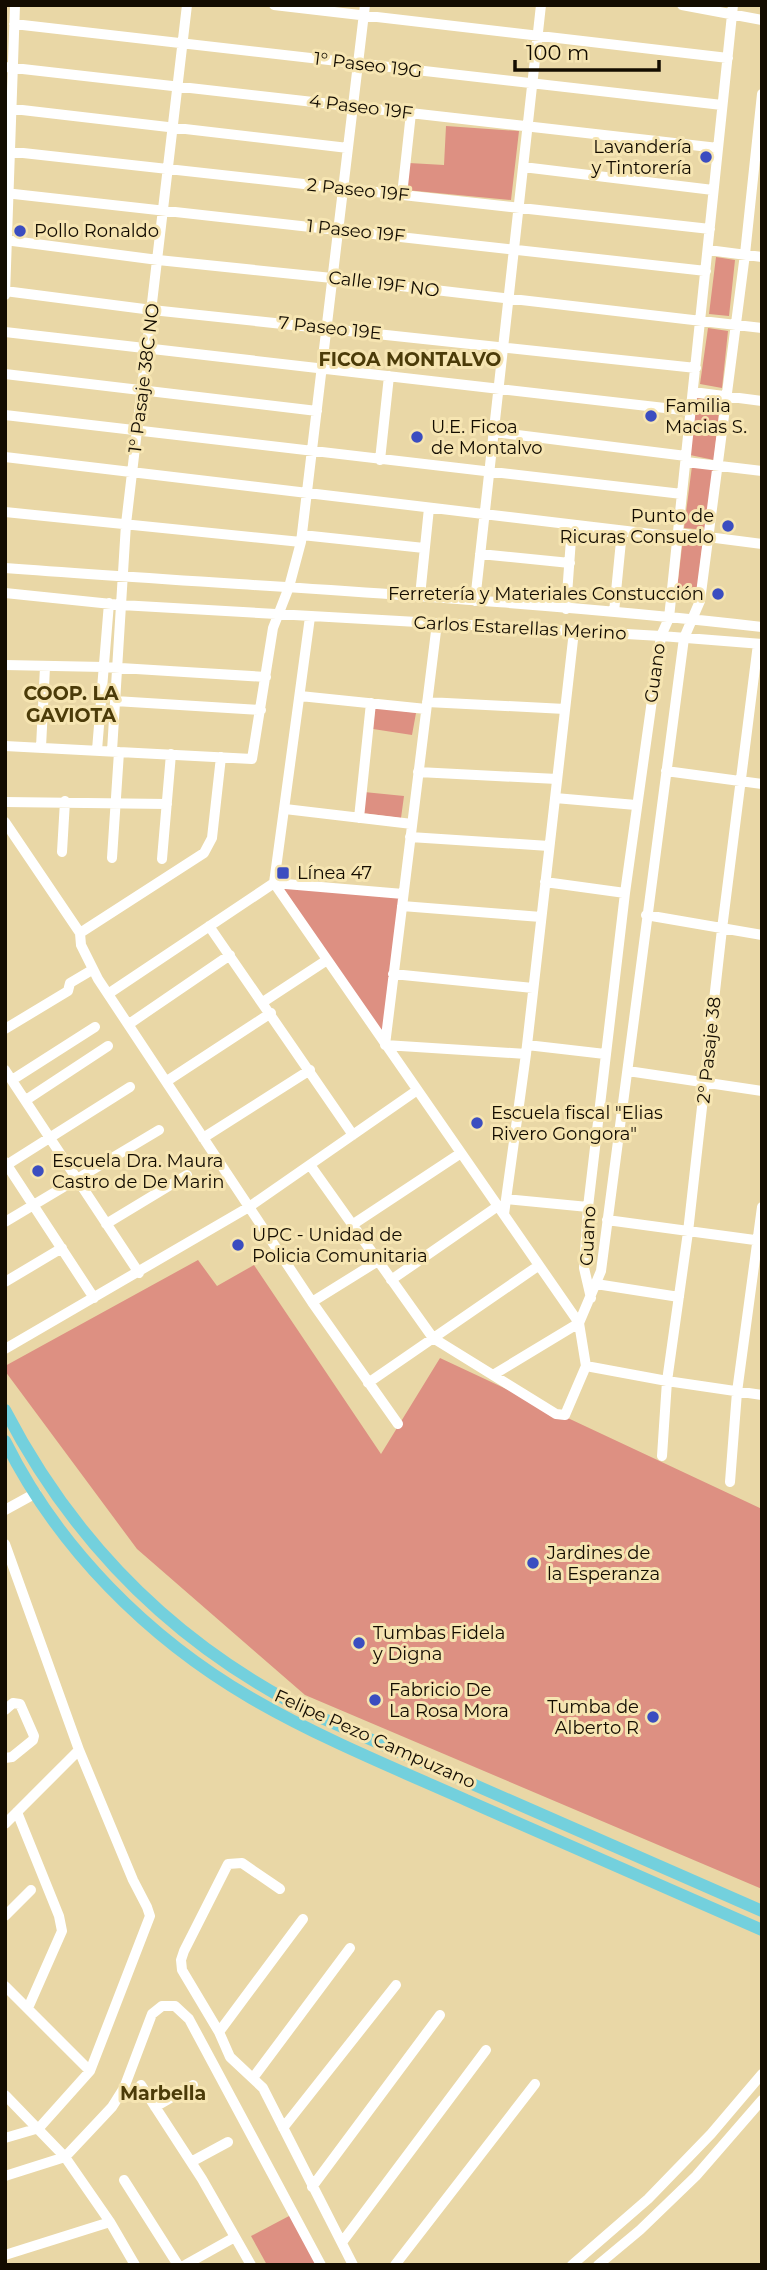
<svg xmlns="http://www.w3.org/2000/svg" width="767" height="2270" viewBox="0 0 767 2270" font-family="Montserrat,sans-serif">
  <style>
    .green { fill: #dd9082 }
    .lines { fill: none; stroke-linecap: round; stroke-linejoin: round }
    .minor { stroke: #fff; stroke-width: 10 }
    .major { stroke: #73d0dd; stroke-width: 12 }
    .poi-dot { fill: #3b4dc0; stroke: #f6e5b2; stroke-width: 2.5 }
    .labels { text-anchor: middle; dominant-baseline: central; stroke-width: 6; stroke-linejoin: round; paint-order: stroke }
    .street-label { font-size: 18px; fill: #130c00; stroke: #f6e5b2 }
    .poi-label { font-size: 18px; fill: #130c00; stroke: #f6e5b2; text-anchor: start }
    .neighbourhood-label { font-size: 19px; font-weight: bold; fill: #4b3b09; stroke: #f6e5b2 }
  </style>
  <rect width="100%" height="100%" fill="#e9d7a6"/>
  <path class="green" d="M446 126 519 131 511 200 406 190 409 163 444 165Z
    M716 257 735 260 729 316 709 314Z
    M708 328 728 331 722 388 700 384Z
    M696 398 720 401 714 460 690 455Z
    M692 466 713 469 705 530 684 528Z
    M683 538 703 540 696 601 676 598Z
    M375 707 416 713 412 735 373 729Z
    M364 792 404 796 401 818 362 813Z
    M282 886 400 896 382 1036Z
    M198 1260 217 1286 254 1265 381 1454 440 1358 762 1509V1889L305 1695 137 1549 5 1371V1366Z
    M291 2215 317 2265H267L251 2236Z"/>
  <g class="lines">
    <path class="minor" d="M274 5 728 58
      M682 5 762 20
      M14 24 722 105
      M5 67 718 148
      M5 108 348 148
      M5 151 710 229
      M523 167 713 190
      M5 193 706 271
      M402 195 411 113
      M5 240 158 260 332 278 762 328
      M708 250 762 257
      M5 291 152 310 696 368
      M5 295 15 5
      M5 332 691 411
      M5 374 317 411
      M693 392 762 401
      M5 415 682 494
      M494 432 686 456
      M5 457 677 537
      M380 460 389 376
      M686 462 762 471
      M5 512 301 542
      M677 533 762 544
      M302 535 424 548
      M480 554 570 563
      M5 568C257 587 511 598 762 627
      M5 593 121 605 661 636 762 644
      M420 596 429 508
      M475 601 541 5
      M566 609 572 525
      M614 612 622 531
      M5 665 104 667 266 677
      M300 696 426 709
      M115 701 261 710
      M427 702 565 709
      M5 746 252 759 273 628 289 587 301 542 365 5
      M41 747 45 667
      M97 750 109 603
      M112 751 126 524 187 5
      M666 771 762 784
      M418 772 557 779
      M555 798 636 805
      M5 802 167 804
      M285 809 412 824
      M359 818 371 703
      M5 822 80 933 81 945 98 979 312 1302 398 1424
      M410 837 549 846
      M62 852 65 801
      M112 858 119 752
      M162 859 171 754
      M545 882 625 893
      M402 906 541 917
      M646 915 762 935
      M209 926 353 1135
      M80 933 204 853 212 838 221 757
      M393 974 533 988
      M108 994 274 883 403 894
      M263 1002 327 960
      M129 1024 230 955
      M5 1029 68 991 70 983 92 970
      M385 1045 437 623
      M385 1045 526 1054
      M527 1045 605 1054
      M5 1070 139 1273
      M628 1071 762 1091
      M12 1080 95 1027
      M167 1081 271 1013
      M26 1100 108 1046
      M203 1138 310 1070
      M5 1162 94 1298
      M310 1165 433 1338 556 1414 565 1415 586 1366 579 1323 274 883 310 617
      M5 1166 130 1087
      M506 1199 588 1207
      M504 1214 526 1054 574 631
      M607 1220 762 1241
      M5 1222 159 1130
      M106 1224 187 1175
      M352 1225 461 1153
      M391 1280 498 1206
      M5 1282 62 1248
      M596 1284 679 1297
      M591 1298 584 1268 588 1207 625 893 661 636 669 618 733 5
      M312 1302 378 1261
      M5 1349 249 1207 416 1091
      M586 1366 667 1381 762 1395
      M493 1375 579 1323 601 1271 684 638 700 601 745 254 762 94
      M368 1383 538 1266
      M662 1456 667 1381 688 1232 722 929 758 644
      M730 1482 737 1392 762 1207
      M5 1510 36 1493
      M5 1544 79 1750 133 1880 147 1907 150 1916 90 2071 39 2128 5 2138
      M5 1710 13 1703 20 1704 34 1736 33 1740 12 1757 5 1758
      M17 1812 59 1916 62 1931 28 2008
      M5 1824 79 1750
      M280 1889 242 1863 228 1864 184 1951 181 1960 182 1970 219 2032 230 2057 263 2088 353 2265
      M5 1916 31 1890
      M5 1986 90 2071
      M219 2032 303 1919
      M253 2078 350 1948
      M141 2085 202 2179 251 2265
      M5 2095 65 2157 110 2222 135 2265
      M155 2107 193 2085
      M283 2128 396 1985
      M191 2162 228 2142
      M5 2176 65 2157 97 2123 112 2107 124 2088 152 2014 162 2006H175L189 2019 321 2265
      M124 2180 178 2265
      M312 2187 440 2015
      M343 2241 486 2050
      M5 2255 110 2222
      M185 2265 235 2237
      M395 2265 535 2084
      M572 2265 648 2199 711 2134 762 2074
      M598 2265 640 2230 696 2176 762 2100"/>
    <path class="major" d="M5 1410C77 1549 183 1652 324 1719L762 1911
      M5 1441C58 1548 148 1638 251 1698 320 1738 394 1768 466 1800 565 1843 664 1886 762 1930"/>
  </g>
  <g class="poi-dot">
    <circle cx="706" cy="157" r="7"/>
    <circle cx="20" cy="231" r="7"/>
    <circle cx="651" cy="416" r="7"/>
    <circle cx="417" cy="437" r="7"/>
    <circle cx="728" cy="526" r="7"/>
    <circle cx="718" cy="594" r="7"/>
    <rect x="276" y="866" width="14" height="14" rx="3.5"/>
    <circle cx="477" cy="1123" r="7"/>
    <circle cx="38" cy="1171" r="7"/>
    <circle cx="238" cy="1245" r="7"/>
    <circle cx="533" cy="1563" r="7"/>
    <circle cx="359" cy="1643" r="7"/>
    <circle cx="375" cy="1700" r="7"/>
    <circle cx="653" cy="1717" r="7"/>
  </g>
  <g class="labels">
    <g class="street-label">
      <text transform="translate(368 65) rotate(7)">1° Paseo 19G</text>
      <text transform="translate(361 107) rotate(7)">4 Paseo 19F</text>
      <text transform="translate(358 190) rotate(6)">2 Paseo 19F</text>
      <text transform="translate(356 231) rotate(6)">1 Paseo 19F</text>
      <text transform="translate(384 284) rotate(7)">Calle 19F NO</text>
      <text transform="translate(330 328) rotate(6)">7 Paseo 19E</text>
      <text transform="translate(144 378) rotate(-83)">1° Pasaje 38C NO</text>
      <text transform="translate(520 628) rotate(3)">Carlos Estarellas Merino</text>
      <text transform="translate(655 673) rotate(-82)">Guano</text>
      <text transform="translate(709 1050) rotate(-84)">2° Pasaje 38</text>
      <text transform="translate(588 1236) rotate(-87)">Guano</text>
      <text transform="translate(375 1739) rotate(24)">Felipe Pezo Campuzano</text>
    </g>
    <g class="poi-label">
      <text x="692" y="147" text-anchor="end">Lavandería<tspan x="692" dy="21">y Tintorería</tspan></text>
      <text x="34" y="231">Pollo Ronaldo</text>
      <text x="665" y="406">Familia<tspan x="665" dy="21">Macias S.</tspan></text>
      <text x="431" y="427">U.E. Ficoa<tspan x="431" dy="21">de Montalvo</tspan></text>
      <text x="714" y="516" text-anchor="end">Punto de<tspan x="714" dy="21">Ricuras Consuelo</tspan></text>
      <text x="704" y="594" text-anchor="end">Ferretería y Materiales Constucción</text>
      <text x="297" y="873">Línea 47</text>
      <text x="491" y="1113">Escuela fiscal "Elias<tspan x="491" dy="21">Rivero Gongora"</tspan></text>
      <text x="52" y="1161">Escuela Dra. Maura<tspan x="52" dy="21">Castro de De Marin</tspan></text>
      <text x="252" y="1235">UPC - Unidad de<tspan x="252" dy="21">Policia Comunitaria</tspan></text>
      <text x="547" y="1553">Jardines de<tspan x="547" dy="21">la Esperanza</tspan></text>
      <text x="373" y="1633">Tumbas Fidela<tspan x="373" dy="21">y Digna</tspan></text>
      <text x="389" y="1690">Fabricio De<tspan x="389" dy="21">La Rosa Mora</tspan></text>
      <text x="639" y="1707" text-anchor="end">Tumba de<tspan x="639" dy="21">Alberto R</tspan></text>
    </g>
    <g class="neighbourhood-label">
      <text x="410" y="359">FICOA MONTALVO</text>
      <text x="71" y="693">COOP. LA<tspan x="71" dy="22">GAVIOTA</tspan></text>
      <text x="163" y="2093">Marbella</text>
    </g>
  </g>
  <rect width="767" height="2270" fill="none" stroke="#130c00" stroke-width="14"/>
  <path d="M515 60v10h144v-10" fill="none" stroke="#130c00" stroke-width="3.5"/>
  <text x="526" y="60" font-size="21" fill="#130c00" stroke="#f6e5b2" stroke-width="5" paint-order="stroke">100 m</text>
</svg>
